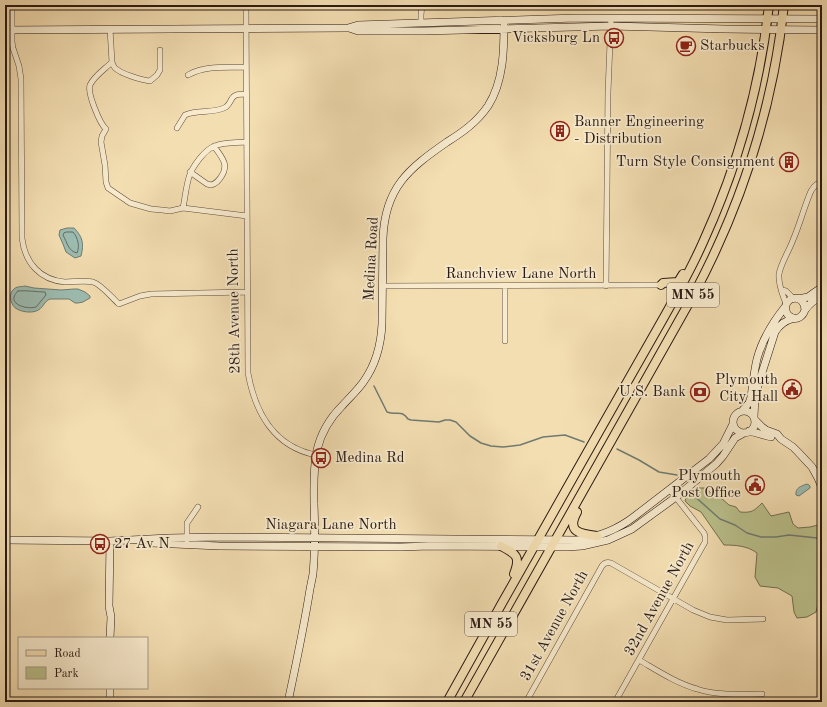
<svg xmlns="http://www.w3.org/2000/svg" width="827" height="707" viewBox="0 0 827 707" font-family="'Old Standard TT',serif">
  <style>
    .green { fill: #bac18c; stroke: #726e50 }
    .water { fill: #9cbcb1; stroke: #6f7b72 }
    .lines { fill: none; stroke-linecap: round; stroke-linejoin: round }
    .shore { stroke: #646b62; stroke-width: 1 }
    .stream { stroke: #6f7b72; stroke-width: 1.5 }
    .street-casing { stroke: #5d4b3c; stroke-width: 6 }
    .secondary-casing { stroke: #2b1a14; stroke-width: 8 }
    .primary-casing { stroke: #2b1a14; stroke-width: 10 }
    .street { stroke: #f7eacd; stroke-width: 5 }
    .secondary { stroke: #f7eacd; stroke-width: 7 }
    .primary { stroke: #f3deb2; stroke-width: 8 }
    .labels { text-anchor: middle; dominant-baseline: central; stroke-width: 3.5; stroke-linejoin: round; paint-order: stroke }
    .shield { fill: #f7eacd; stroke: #68584c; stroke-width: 1 }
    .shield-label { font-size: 14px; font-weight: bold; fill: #2b1a14 }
    .poi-label { font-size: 15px; fill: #2b1a14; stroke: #f7eacd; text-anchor: end }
    .street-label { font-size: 15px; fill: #2b1a14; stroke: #f7eacd }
  </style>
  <rect width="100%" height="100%" fill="#f3deb2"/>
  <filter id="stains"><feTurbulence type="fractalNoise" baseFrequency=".005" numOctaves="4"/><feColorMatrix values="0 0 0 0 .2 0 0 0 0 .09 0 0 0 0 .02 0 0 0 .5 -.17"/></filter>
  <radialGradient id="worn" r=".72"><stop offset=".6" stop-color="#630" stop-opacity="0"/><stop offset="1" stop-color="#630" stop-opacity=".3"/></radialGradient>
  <path class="green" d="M698 488H705L716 497 721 498 729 505 736 507 740 512C752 513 754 511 762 503L771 516 789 512 793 524 798 528 810 527 822 524 821 592 816 612 807 617 797 618 794 612 792 596 778 588 760 586 755 577 757 553C748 546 736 545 724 545L701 512 690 506 685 501 687 495Z
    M820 681 822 682V702H817L818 686Z"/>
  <path class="water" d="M67 228H74C83 237 84 244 81 256L75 258 66 252 63 244 59 235 60 230Z
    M25 286 34 288 61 290 74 289H78L85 292 90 296V298L83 302 78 303H75L69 299H50C44 301 43 309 36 311 31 313 22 312 17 309 11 306 8 295 13 290 16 286 21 287 25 286Z
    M807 484 809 485 810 486V488L799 496 796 495C795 488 801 486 807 484Z"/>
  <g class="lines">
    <path class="shore" d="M67 232H73C78 238 80 246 77 253 68 251 67 242 63 235L64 233Z
      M18 291C27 290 36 292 45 292L46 295 36 307C25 310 5 303 18 291Z"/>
    <path class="stream" d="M374 386 387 412C397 416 401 409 408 419L411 420 439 422 445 420H450L456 422 470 436 481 443 491 446 503 447 520 445 543 437 565 435 584 442
      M617 449 639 460 659 472 677 475
      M692 494 720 519 735 525 747 533 761 537H776L789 535 817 538"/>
    <g class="street-casing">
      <path id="street" d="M12 5V42L13 48 19 66 21 79 22 238C25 263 40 280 65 282 74 282 85 280 93 282 102 285 112 298 119 304L140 296 151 294 247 292
        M246 5 248 373C255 412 274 447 316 455
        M421 23V15L422 5
        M110 29 112 62C105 69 94 76 90 85 87 93 100 124 106 129L102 136 101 142 105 165 106 182 108 188 130 203 151 209 162 210 170 211 183 208 247 216
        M112 62C113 65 113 66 115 68 121 74 142 80 150 81L157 75 160 70V50
        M188 75C206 65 226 68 246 67
        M177 128 185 115C197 109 214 114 226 107 228 105 229 104 230 102 234 93 237 95 246 94
        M190 172 207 184 211 185C216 184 218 181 221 177 230 164 221 157 214 146
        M183 208C185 198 186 187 189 177 192 167 205 149 215 146 224 142 236 143 246 142
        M382 286 661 285
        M606 286 608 92 611 18
        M782 290 786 291 794 299
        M786 304C783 295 778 285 779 274 781 263 789 251 793 240 800 224 804 207 811 191 814 186 817 183 822 182
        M505 341V286
        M187 540V523L198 507
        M639 660C658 671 676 683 697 689 718 696 741 694 762 694
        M526 702 602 566C604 563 607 562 611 563L693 610 710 617 727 620 763 619
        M615 702 705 542V536L704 533 670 490"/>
    </g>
    <g class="secondary-casing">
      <path id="secondary" d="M349 28 358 31H424L611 26 725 29 822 30
        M5 30 348 28 358 25 576 18 822 19
        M798 299 808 297 822 287
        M805 310C805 293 783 296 786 310 786 313 788 316 791 317 794 319 797 319 800 317 803 315 804 313 805 310 809 304 816 299 822 296
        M742 411 749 403 751 397C753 384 754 371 757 359 762 340 773 322 785 307
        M733 422a11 11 0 1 1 22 0a11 11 0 1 1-22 0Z
        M754 417 755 397 760 379 775 332C780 324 785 321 794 318
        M755 420 762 427 766 430 777 434 781 439 793 447 798 452 812 467 818 478 822 488
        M749 431 771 437
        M5 540 110 541 169 538 217 537 578 540C600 536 617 530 635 516L709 459 723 444 733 424
        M110 541 109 606 111 617 110 638
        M152 543 219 546 401 547 429 546 567 547 582 546 608 540 632 529 676 497 716 464 723 456 735 438 744 433
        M110 688V702
        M288 702C296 664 304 627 310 589 311 584 312 579 313 574 315 551 315 528 314 504 314 486 313 468 317 450 321 433 330 418 342 406 349 398 358 390 364 381 376 364 381 345 382 324L383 238C385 188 408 169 447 142 463 132 477 122 488 106 504 81 504 49 504 20"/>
    </g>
    <g class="primary-casing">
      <path id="primary" d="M661 285 663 283 678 282 683 274
        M577 512C566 532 580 534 597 536
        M501 546C516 554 521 556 514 574
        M447 702C499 608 552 514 605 421 623 389 641 358 659 326 675 298 691 270 704 240 738 165 760 87 769 5
        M464 702 694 294C742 204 773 106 784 5"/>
    </g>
    <use href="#street" class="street"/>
    <use href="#secondary" class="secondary"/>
    <use href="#primary" class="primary"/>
  </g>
  <defs>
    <g id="bus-ring" transform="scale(1)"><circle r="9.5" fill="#f7eacd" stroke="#8f2418" stroke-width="1.5"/><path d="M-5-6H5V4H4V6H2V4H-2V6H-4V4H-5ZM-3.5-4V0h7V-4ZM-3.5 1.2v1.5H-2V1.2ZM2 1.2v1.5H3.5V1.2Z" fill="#8f2418"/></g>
    <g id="cafe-ring" transform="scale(1)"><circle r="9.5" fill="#f7eacd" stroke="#8f2418" stroke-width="1.5"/><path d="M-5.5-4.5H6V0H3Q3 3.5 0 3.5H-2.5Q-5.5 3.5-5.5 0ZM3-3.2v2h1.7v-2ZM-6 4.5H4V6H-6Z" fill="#8f2418"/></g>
    <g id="building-ring" transform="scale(1)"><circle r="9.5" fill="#f7eacd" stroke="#8f2418" stroke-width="1.5"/><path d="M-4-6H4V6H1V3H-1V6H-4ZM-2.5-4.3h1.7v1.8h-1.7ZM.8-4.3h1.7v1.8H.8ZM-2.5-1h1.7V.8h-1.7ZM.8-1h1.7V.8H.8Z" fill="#8f2418"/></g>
    <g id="civic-ring" transform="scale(1)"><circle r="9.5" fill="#f7eacd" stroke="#8f2418" stroke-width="1.5"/><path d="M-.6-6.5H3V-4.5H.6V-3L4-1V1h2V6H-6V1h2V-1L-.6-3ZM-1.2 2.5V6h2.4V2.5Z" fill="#8f2418"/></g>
    <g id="bank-ring" transform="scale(1)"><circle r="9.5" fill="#f7eacd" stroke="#8f2418" stroke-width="1.5"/><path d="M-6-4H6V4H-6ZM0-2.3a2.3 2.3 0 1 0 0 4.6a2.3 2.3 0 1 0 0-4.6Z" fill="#8f2418"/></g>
  </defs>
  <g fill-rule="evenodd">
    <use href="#bus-ring" x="614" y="38"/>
    <use href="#cafe-ring" x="686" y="46"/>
    <use href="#building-ring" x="560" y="131"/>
    <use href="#building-ring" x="789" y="162"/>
    <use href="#civic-ring" x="792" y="389"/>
    <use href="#bank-ring" x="700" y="392"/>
    <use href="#bus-ring" x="321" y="458"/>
    <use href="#civic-ring" x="755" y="485"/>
    <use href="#bus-ring" x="100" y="544"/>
  </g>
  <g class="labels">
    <g class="shield">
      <rect x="667" y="283" width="52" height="24" rx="3"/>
      <rect x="465" y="612" width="52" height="24" rx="3"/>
    </g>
    <g class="shield-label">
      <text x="693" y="295">MN 55</text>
      <text x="491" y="624">MN 55</text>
    </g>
    <g class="poi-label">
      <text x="600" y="38">Vicksburg Ln</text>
      <text x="700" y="46" text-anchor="start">Starbucks</text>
      <text x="574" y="122" text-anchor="start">Banner Engineering<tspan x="574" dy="17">- Distribution</tspan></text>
      <text x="775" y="162">Turn Style Consignment</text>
      <text x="778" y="380">Plymouth<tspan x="778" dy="17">City Hall</tspan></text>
      <text x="686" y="392">U.S. Bank</text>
      <text x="335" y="458" text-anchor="start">Medina Rd</text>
      <text x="741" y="476">Plymouth<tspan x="741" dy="17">Post Office</tspan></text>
      <text x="114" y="544" text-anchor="start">27 Av N</text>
    </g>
    <g class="street-label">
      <text transform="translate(372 259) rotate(-87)">Medina Road</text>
      <text x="521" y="274">Ranchview Lane North</text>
      <text transform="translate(235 311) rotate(-91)">28th Avenue North</text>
      <text x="331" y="525">Niagara Lane North</text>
      <text transform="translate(660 599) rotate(-61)">32nd Avenue North</text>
      <text transform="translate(555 626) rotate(-61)">31st Avenue North</text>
    </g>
  </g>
  <rect width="827" height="707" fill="none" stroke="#f3deb2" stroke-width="20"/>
  <rect x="6" y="6" width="815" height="695" fill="none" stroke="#2b1a14" stroke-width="2"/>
  <rect x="10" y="10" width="807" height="687" fill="none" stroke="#2b1a14"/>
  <rect x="18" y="637" width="130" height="52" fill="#f7eacd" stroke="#a59783"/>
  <rect x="26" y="650" width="20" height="6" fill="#f3deb2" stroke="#a59783"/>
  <text x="54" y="657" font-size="12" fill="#2b1a14">Road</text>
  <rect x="26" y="667" width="20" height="12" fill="#bac18c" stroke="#a59783"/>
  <text x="54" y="677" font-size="12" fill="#2b1a14">Park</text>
  <rect width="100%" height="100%" filter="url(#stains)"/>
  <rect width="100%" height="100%" fill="url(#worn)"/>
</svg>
